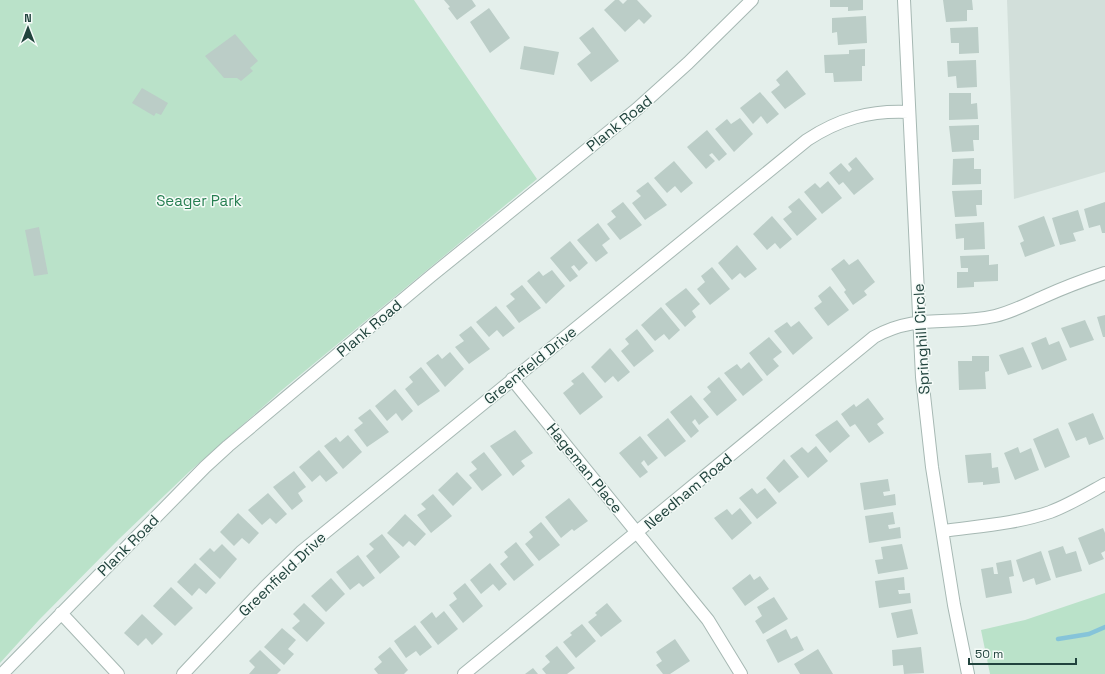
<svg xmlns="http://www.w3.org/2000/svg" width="1105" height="674" viewBox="0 0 1105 674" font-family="'Space Grotesk',sans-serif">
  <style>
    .built { fill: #d2dfda }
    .green { fill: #bae2c9 }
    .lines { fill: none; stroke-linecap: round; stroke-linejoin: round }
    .stream { stroke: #86c4d9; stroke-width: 4.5 }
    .building { fill: #bbcdc7 }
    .minor-casing { stroke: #a6b8b3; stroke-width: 14 }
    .minor { stroke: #fff; stroke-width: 12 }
    .labels { text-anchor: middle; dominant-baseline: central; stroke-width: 3; stroke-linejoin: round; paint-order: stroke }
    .street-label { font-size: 15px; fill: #21433d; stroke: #f5fbf8 }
    .park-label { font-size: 15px; fill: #267f51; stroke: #f5fbf8 }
  </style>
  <rect width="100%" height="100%" fill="#e4efeb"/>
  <path class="built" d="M1007 0H1105V172L1014 199Z"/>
  <path class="green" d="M0 0H414L537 179 282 390 190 471 119 539 39 620 0 663Z
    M1105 593V674H990L981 630 1025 620Z"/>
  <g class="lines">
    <path class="stream" d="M1058 639 1089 634 1105 627"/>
  </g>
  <path class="building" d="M444 0H472L476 6 457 20 448 8 450 7Z
    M615 0H619L623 4 627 0H637L652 16 644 24 639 19 625 32 604 10Z
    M830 0H863V10L848 11V7H830Z
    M943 0H972L973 10H967V21L946 22Z
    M489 8 510 38 490 53 470 22Z
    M866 16 867 43 838 45 837 32 832 33V18Z
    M593 27 619 61 591 82 577 64 591 53 579 38Z
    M978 27 979 53 959 54V43H951L950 28Z
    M235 34 258 61 250 68 253 71 241 81 237 78H224L205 56Z
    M524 46 559 52 554 75 520 69Z
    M865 49V66H862V81L834 82 833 73H825L824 55 849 54V50Z
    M976 60 977 87 957 88 956 76 948 77 947 61Z
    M787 70 806 94 785 109 771 92 780 85 776 80Z
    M142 88 168 103 161 115 156 113 154 116 132 103Z
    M760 92 779 114 767 124 761 116 753 124 740 108Z
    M949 93H971V104L977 103 978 119 949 120Z
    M740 118 753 134 734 152 715 129 727 119 731 124Z
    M979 125V140H973L974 151 952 152 949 126Z
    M707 130 727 154 719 161 712 153 709 155 715 161 706 169 687 147Z
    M856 157 874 179 854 195 843 182 839 185 829 173 841 163 849 172 852 169 848 164Z
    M974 158V169H981V184L952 185 953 159Z
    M674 161 693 183 681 193 675 186 667 193 654 178Z
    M828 181 842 198 822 214 804 192 815 183 820 188Z
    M648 182 667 205 645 220 632 203 641 196 636 191Z
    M982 190V205H976L977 216 955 217 952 191Z
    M799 198 817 219 797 236 783 219 792 212 788 207Z
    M623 202 642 225 620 240 607 224 616 217 611 211Z
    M1105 202V233H1102L1100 225 1089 228 1084 209Z
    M1078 210 1084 230 1073 233 1076 241 1060 245 1052 218Z
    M772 216 792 239 780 249 775 243 767 250 753 234Z
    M1044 216 1055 246 1025 257 1020 243 1024 241 1018 226Z
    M984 222 985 249 964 250V238L956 239 955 224Z
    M598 223 610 239 602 245 608 253 596 262 577 240Z
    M39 227 48 274 34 276 25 230Z
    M570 241 588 263 579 271 574 265 571 267 578 276 570 282 550 258Z
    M737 245 757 269 745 278 740 273 732 280 718 263Z
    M989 255V265L998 264V281L974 282V287L957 288V272H968V268H961L960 256Z
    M844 259 849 265 858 259 875 282 864 291 867 295 853 305 844 292 846 290 831 269Z
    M712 267 730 289 710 305 697 289 705 282 701 276Z
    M552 270 565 286 546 304 527 281 539 271 543 276Z
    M522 285 541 308 519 323 506 306 515 299 510 294Z
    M830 286 849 310 828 326 814 308 822 302 818 296Z
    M686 288 700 304 692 311 696 317 685 327 665 304Z
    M496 306 515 328 503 337 497 330 489 337 476 322Z
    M661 307 680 330 669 340 664 334 655 341 641 325Z
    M1105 315V337H1103L1097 317Z
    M1085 320 1094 340 1070 348 1061 328Z
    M799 321 813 338 793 355 774 331 787 322 791 327Z
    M471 326 490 349 469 364 455 347 464 341 459 335Z
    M637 329 654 351 634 367 621 351 629 344 625 339Z
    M769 337 782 352 773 359 779 366 767 376 749 353Z
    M1046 337 1049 345 1059 341 1067 360 1042 370 1031 343Z
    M1023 347 1032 367 1008 375 999 355Z
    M610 348 630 372 618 382 613 376 605 383 591 367Z
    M450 352 464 369 445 387 426 363 438 354 442 359Z
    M972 356H989V371L985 372 986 389 959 390 958 361H972Z
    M749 362 763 380 743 396 724 373 737 364 741 369Z
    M421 367 440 391 418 406 405 389 413 382 409 377Z
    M583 372 603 397 580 415 563 393 574 384 571 381Z
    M719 377 737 400 717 416 703 399 711 392 707 387Z
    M395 389 413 411 402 421 396 413 387 421 375 406Z
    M691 395 709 417 699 425 695 419 692 422 699 431 691 438 670 412Z
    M868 398 884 419 877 424 884 433 869 443 855 424 850 427 841 414 854 404 856 407Z
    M370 409 389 432 367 447 354 430 363 423 358 418Z
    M1093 413 1104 439 1089 445 1086 437 1076 441 1068 423Z
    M668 418 686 441 665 457 647 435Z
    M837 420 850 436 830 453 815 435Z
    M1058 428 1070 457 1045 468 1033 439Z
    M515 430 533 453 521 461 525 466 513 476 490 446Z
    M348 435 362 452 343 469 324 446 336 437 340 442Z
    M640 436 658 458 648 466 644 460 641 463 648 472 640 478 619 453Z
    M816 446 828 461 808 478 790 456 802 447 808 453Z
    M1018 447 1020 453 1031 448 1039 470 1015 480 1004 453Z
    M319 450 338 473 326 482 320 475 312 482 299 467Z
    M484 452 502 475 482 491 469 475 477 469 471 462Z
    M991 453 992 468 998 467 1000 483 983 485V482L968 483 965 455Z
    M784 459 799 477 779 493 766 478Z
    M294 471 306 487 298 493 303 501 292 510 273 487Z
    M457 472 472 488 453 506 438 490Z
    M888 479 890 491 883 492 884 496 895 494 896 505 864 510 860 483Z
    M752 488 757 494 765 488 777 503 757 519 739 498Z
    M268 493 287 514 276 524 270 518 262 525 248 510Z
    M433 494 452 516 431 533 417 515 426 509 421 504Z
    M569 498 588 521 574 531 572 529 561 538 545 517Z
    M740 508 752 523 732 540 714 518 727 509 732 515Z
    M893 512 895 524 888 525 889 529 900 527 901 538 869 543 865 516Z
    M238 513 259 533 249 544 242 538 234 546 220 532Z
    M405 514 426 534 415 546 409 541 403 547 387 533Z
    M541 522 560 545 539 561 525 544 533 537 529 532Z
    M1103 528 1105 533V551L1101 553 1104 559 1089 565 1078 538Z
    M382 534 400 557 380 574 366 556 374 549 369 544Z
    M516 542 534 565 514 581 500 564 508 557 504 552Z
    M222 544 237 559 220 579 199 559 210 548 214 552Z
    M902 544 908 569 878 574 875 560 883 559 881 547Z
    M1063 546 1066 554 1076 551 1082 571 1056 578 1048 551Z
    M1041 551 1051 580 1036 585 1034 578 1023 582 1016 560Z
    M358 555 375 578 363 587 359 583 350 590 336 572Z
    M1011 560 1014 576 1009 577 1012 593 986 598 981 569 993 567 994 574H998L996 563Z
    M195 563 216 583 206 594 199 588 192 596 177 582Z
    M490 563 507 584 499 591 493 584 481 594 470 580Z
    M750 574 754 580 760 576 769 589 745 606 732 588Z
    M904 577 905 590H898L899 594 910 593 911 603 879 608 875 581Z
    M331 578 345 594 326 612 311 596Z
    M465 583 483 606 463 623 449 605 457 599 453 593Z
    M171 587 193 608 175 626 153 606Z
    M774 597 788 619 763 634 755 621 762 616 757 607Z
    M304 603 325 623 307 642 292 628 300 621 293 614Z
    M607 603 622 621 601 637 588 622 597 615 595 613Z
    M912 609 918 634 897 638 891 613Z
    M444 611 458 629 438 645 420 622 432 612 436 618Z
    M142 614 163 634 152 645 146 638 138 646 124 633Z
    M582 624 596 641 576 658 563 642 572 635 570 633Z
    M415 625 432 647 420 656 416 651 406 658 394 641Z
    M282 628 296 640 288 649 294 654 284 665 264 647Z
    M786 629 791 639 797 636 804 650 778 663 766 640Z
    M675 639 690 661 670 674H663L656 665 662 661 656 652Z
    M557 646 575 668 567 674H546L542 669 550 662 545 656Z
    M390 647 408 670 404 674H378L374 669 382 662 378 657Z
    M921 647 924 673 904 674 903 665 893 666 892 650Z
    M818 649 833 674H800L794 664Z
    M260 650 281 670 277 674H249L255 667 249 661Z
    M533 668 538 674H525Z"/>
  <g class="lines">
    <g class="minor-casing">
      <path id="minor" d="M904 0 922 377 932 467 954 605 968 674
        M512 379 708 620 741 674
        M943 531C979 526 1015 524 1050 512 1069 505 1087 494 1105 484
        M61 613 118 674
        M2 674 205 467 228 446 431 276 637 109 688 63 752 0
        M183 674 265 587 301 552 807 140C839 119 870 110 909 112
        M464 674 874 337C916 313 951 326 995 316 1012 312 1027 304 1043 297 1063 288 1084 280 1105 273"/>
    </g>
    <use href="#minor" class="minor"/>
  </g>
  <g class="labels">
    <g class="street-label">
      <text transform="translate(619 123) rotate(-39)">Plank Road</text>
      <text transform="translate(369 328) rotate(-40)">Plank Road</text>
      <text transform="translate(921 339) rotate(-93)">Springhill Circle</text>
      <text transform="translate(530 365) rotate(-39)">Greenfield Drive</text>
      <text transform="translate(585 468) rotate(51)">Hageman Place</text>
      <text transform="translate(688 491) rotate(-40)">Needham Road</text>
      <text transform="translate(128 545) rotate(-45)">Plank Road</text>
      <text transform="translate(282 574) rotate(-44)">Greenfield Drive</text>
    </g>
    <g class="park-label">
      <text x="199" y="200">Seager Park</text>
    </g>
  </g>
  <g transform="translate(28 28)" stroke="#f5fbf8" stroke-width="3" paint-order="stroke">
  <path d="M0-3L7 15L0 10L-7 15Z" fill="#21433d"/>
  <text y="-6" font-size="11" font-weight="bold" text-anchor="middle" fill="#21433d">N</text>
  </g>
  <path d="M969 658v6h107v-6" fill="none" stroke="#21433d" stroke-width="2"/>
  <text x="975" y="658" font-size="12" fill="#21433d" stroke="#f5fbf8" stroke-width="3" paint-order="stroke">50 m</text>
</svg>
